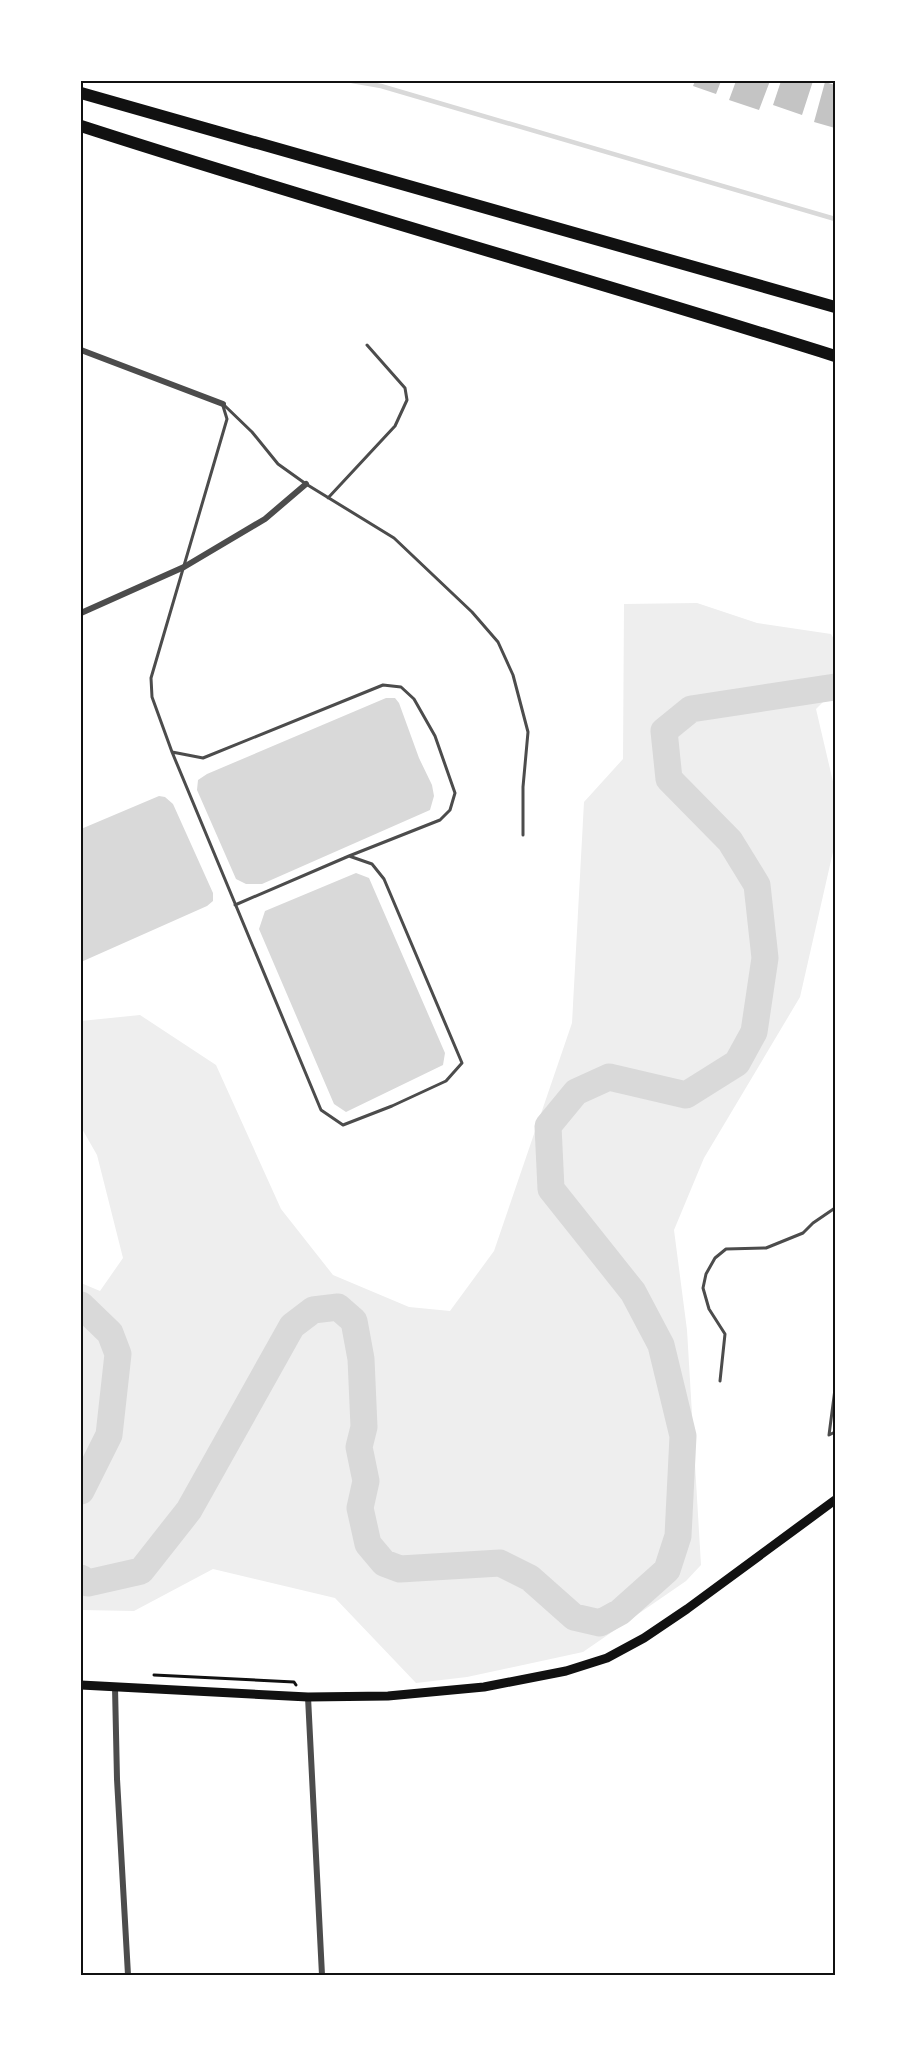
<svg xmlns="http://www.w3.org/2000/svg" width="916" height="2056" viewBox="0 0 916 2056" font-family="Poppins,sans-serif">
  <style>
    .green { fill: #eee }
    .water { fill: #d9d9d9 }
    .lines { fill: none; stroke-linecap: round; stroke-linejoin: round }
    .stream { stroke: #d9d9d9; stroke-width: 4.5 }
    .river { stroke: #d9d9d9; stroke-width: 27 }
    .building { fill: #c4c4c4 }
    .path { stroke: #111; stroke-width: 3 }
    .service { stroke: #4c4c4c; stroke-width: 3 }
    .minor { stroke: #4c4c4c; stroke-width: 6 }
    .secondary { stroke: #111; stroke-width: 9 }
    .motorway { stroke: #111; stroke-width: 12 }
    .neatline { fill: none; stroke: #111; stroke-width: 2 }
  </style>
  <rect width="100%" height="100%" fill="#fff"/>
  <path class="green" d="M697 603 757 623 831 634 835 641V690L816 709 834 786 835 843 800 997 704 1158 674 1230 687 1330 701 1565 686 1581 583 1652 467 1677 416 1683 335 1598 213 1569 134 1611 82 1610 81 1283 100 1291 123 1258 97 1155 81 1127V1021L140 1015 216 1065 281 1209 333 1275 409 1307 450 1311 494 1251 572 1023 584 802 623 759 624 604Z"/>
  <path class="water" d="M386 698H395L399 703 419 758 432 785 434 796 430 810 262 884H246L236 879 197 790 198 780 207 774Z
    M159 796 165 797 173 804 213 893V901L207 906 81 962V829Z
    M356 873 369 878 445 1053 443 1065 346 1112 334 1104 259 929 265 911Z"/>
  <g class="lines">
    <path class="stream" d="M352 81 381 86 835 219"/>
    <path class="river" d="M81 1305 110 1333 118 1354 109 1435 81 1491
      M81 1578 88 1583 141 1571 189 1510 292 1326 313 1310 338 1307 354 1321 361 1359 364 1427 359 1447 366 1481 360 1508 368 1544 384 1563 400 1569 500 1563 530 1578 574 1617 600 1623 620 1612 667 1570 678 1536 683 1436 661 1345 633 1292 551 1189 548 1126 576 1092 609 1077 686 1095 737 1063 754 1032 765 958 757 885 730 841 669 779 664 731 691 709 835 687"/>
  </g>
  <path class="building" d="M695 81H721L716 94 693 86Z
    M736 81H770L759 110 729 100Z
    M781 81H813L802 115 773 105Z
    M825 82 835 85V128L814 122Z"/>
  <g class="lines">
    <path class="path" d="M154 1675 294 1682 296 1685"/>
    <path class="service" d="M224 405 252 432 278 464 306 484 394 538 472 612 498 642 513 675 528 732 523 787V835
      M223 406 227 419 151 678 152 697 172 752 203 758 383 685 401 687 414 699 435 736 455 793 450 810 440 820 349 856
      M328 498 395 426 407 400 405 388 367 345
      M172 752 321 1110 343 1125 392 1106 446 1081 462 1063 384 879 372 864 349 856 235 905
      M720 1381 725 1334 709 1309 703 1288 706 1274 715 1258 726 1249 766 1248 803 1233 813 1223 835 1208
      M835 1389 829 1435 835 1432"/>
    <path class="minor" d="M81 350 223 404
      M81 613 184 567 265 519 306 484
      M115 1687 117 1779 128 1975
      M308 1697 322 1975"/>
    <path class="secondary" d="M81 1685 308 1697 388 1696 484 1687 566 1671 607 1658 644 1638 687 1609 835 1500"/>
    <path class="motorway" d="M81 93 835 307
      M81 126C331 207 584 277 835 356"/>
  </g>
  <rect width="916" height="2056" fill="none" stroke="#ffffff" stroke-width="165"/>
  <rect x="82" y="82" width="752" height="1892" class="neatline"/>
</svg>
